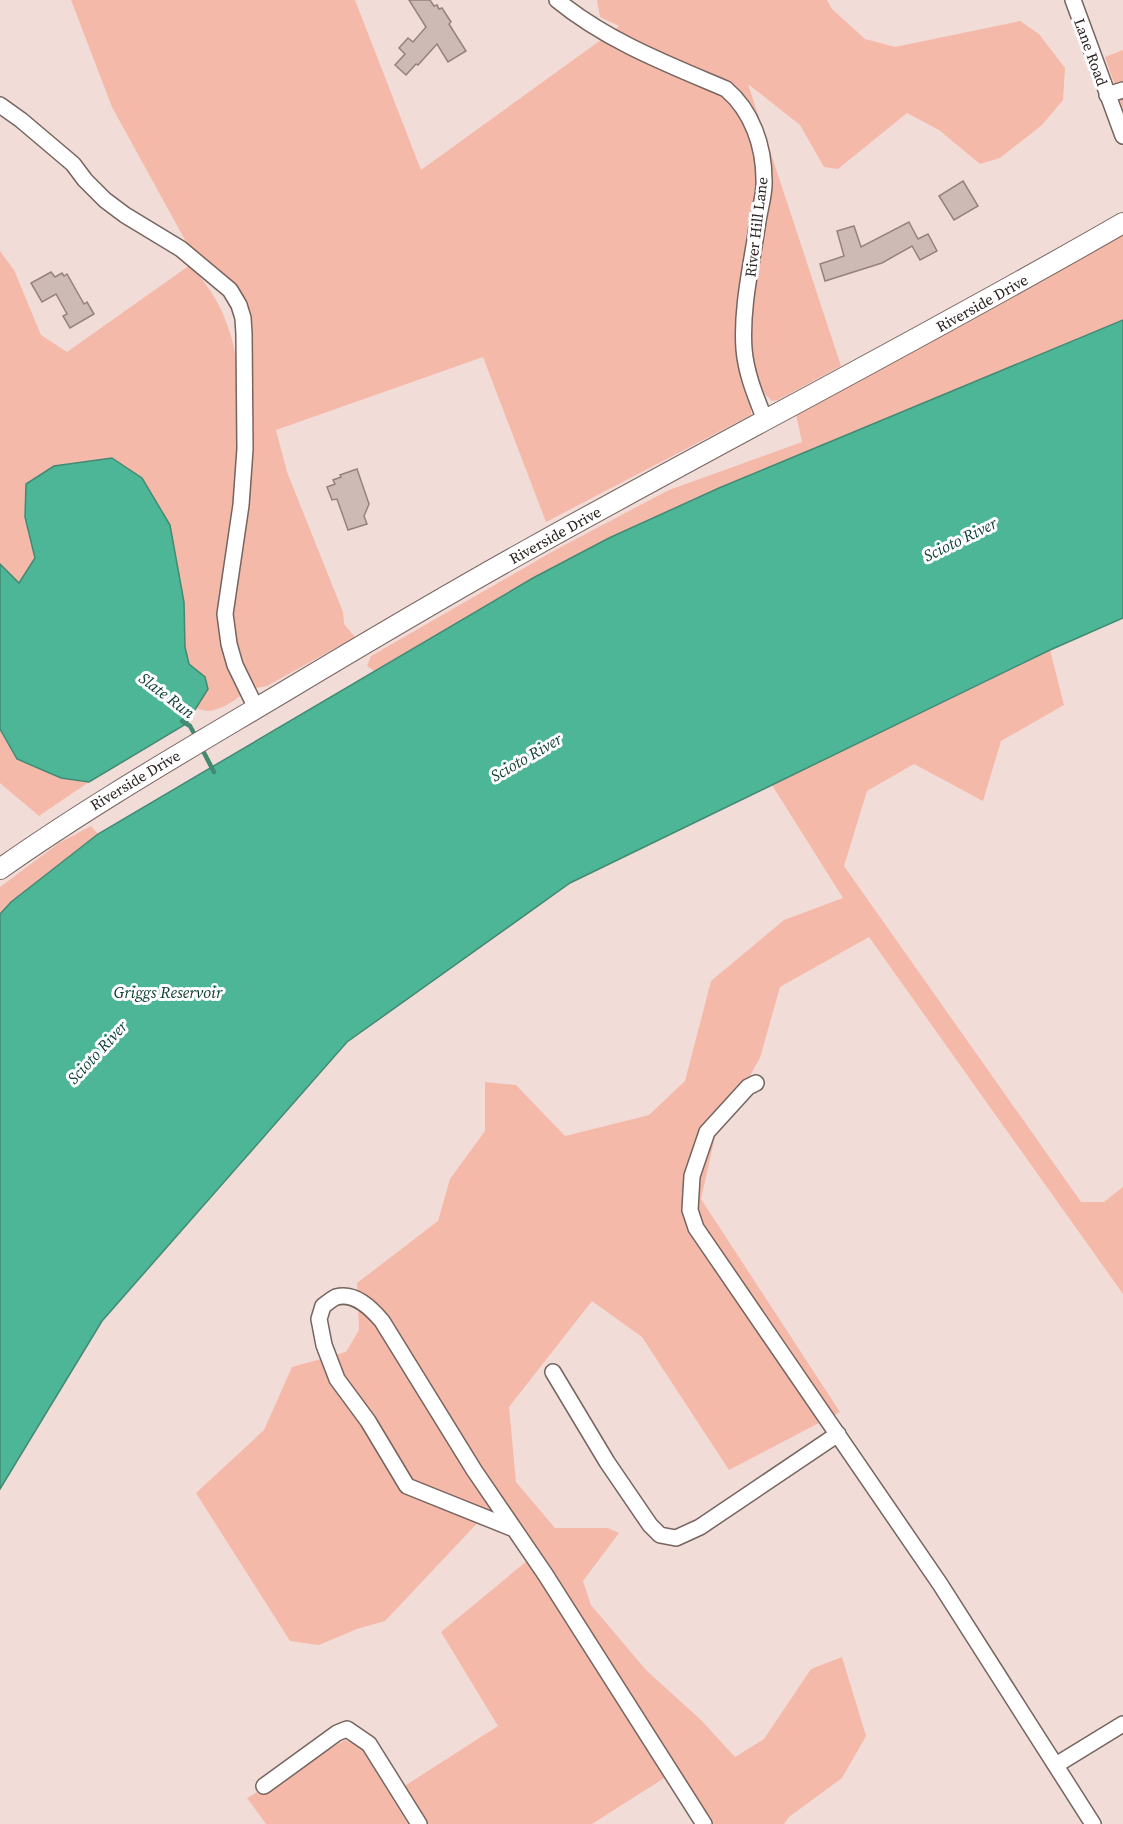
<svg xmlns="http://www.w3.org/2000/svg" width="1123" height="1824" viewBox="0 0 1123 1824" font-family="'Source Serif 4',serif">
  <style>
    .green { fill: #f5b9aa }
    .water { fill: #4cb697; stroke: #428a74; stroke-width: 1.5 }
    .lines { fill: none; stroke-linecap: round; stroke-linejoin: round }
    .stream { stroke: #428a74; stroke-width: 4.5 }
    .building { fill: #cebab5; stroke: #95827d; stroke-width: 1.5 }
    .minor-casing { stroke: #76645f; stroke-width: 18 }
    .major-casing { stroke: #76645f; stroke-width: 22 }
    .minor { stroke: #fff; stroke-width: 15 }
    .major { stroke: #fff; stroke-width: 20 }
    .labels { text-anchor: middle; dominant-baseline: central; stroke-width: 6; stroke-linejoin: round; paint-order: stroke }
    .street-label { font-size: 15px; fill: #2b2321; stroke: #fff }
    .water-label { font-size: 16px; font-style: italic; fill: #093a2d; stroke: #fff }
  </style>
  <rect width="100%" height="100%" fill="#f2dcd7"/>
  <path class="green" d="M71 0H355L421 170 605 37 728 96 751 133 760 182 751 244V415L546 522 483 357 276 430 287 472 343 612 344 624 355 637 267 686 256 688 249 685 228 622 241 532 242 335 219 284 196 260 112 107Z
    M597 0H827L832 9 865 39 895 47 1020 21 1039 34 1065 68 1063 100 1042 125 1000 158 980 164 939 130 907 113 838 169 824 167 800 125 748 84 841 366 778 400 772 401 765 394 756 374 752 359 749 319 765 219 748 109 612 32 619 26 600 17Z
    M1123 50V109L1105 57Z
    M1123 223V320L719 488 609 538 533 578 376 672 367 666 371 656 557 549 669 490 802 442 794 405Z
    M0 251 14 270 41 335 67 352 190 265C203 280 215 295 223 314 246 366 241 426 236 481 235 497 235 515 232 531 227 563 216 593 219 625 221 649 233 673 242 695 228 705 212 716 196 708L208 689 205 677 189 664 185 647 184 602 142 478 113 458 54 466 25 517 35 558 19 584 0 564Z
    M1050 650 1064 705 1001 741 983 801 914 764 867 791 844 866 1081 1202H1104L1123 1187V1294L869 937 780 987 760 1058 715 1137 701 1199 840 1412 729 1470 642 1337 592 1301 509 1407 516 1482 555 1528H608L619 1533 583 1581 591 1605 646 1670 701 1720 735 1757 764 1739 811 1669 842 1657 866 1736 842 1778 789 1817 784 1824H714L500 1499 385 1621 357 1629 319 1645 290 1641 196 1493 264 1430 292 1367 346 1352 359 1330 357 1283 438 1221 450 1179 485 1131V1082L516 1085 565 1136 649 1115 685 1081 711 981 784 920 843 898 772 785Z
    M0 729 17 759 61 778 89 782 39 816 0 783Z
    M91 826 98 834 12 902 0 914V887L59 843Z
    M528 1560 669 1775 592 1824H426L403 1787 498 1726 441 1632Z
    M345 1740 360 1746 408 1824H266L247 1798Z"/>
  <path class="water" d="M1123 320V618L1050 650 570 883 347 1042 102 1321 0 1489V914L11 902 98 834 533 578 609 538 719 488Z
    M112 458 142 478 170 525 184 602 185 647 189 664 205 677 208 689 186 724 89 782 61 778 17 759 0 729V564L19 583 35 558 25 517 26 484 54 466Z"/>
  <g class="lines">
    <path class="stream" d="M182 721 190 726 196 737
      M201 747 214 772"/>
  </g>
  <path class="building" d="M409 0H430L434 6 437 5 439 9 442 8 451 22 449 24 466 51 448 62 437 44 418 65 416 64 406 75 395 65 405 54 399 48 408 38 413 42 426 27Z
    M963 181 978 206 954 220 939 196Z
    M909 222 918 239 928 234 937 251 920 260 912 246 882 263 825 281 820 264 844 256 837 231 854 226 861 247Z
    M51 272 55 277 62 273 64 276 67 274 84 304 87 302 94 314 70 328 63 316 67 314 56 294 42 302 31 283Z
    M357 469 369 504 364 516 367 524 348 530 337 499 332 500 327 487 335 484 333 480 341 477 340 475Z"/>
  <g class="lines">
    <g class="minor-casing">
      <path id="minor" d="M557 0C607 41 667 64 726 89 752 111 764 146 764 180 765 193 760 208 758 221 752 263 741 307 744 349 746 374 756 397 765 420
        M1073 0 1123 136
        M1107 95 1123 90
        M0 105 21 120 73 164 85 180 105 200 125 215 181 249 230 290 239 305 243 318 244 334 245 449 241 505 225 614 229 644 235 665 256 708
        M756 1083 748 1087 707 1132 692 1176 690 1210 696 1228 940 1584 1093 1824
        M553 1372 607 1462 650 1525 660 1535 676 1538 700 1527 838 1434
        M514 1529 407 1486 368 1421 337 1379 324 1345 319 1319 323 1306C327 1303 332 1299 336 1297 355 1292 371 1308 382 1321L474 1470 545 1574 704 1824
        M1056 1765 1123 1724
        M264 1786 337 1733 347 1729 369 1744 419 1824"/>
    </g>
    <g class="major-casing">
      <path id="major" d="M0 869C92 804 190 748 287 690 367 642 448 594 529 549 726 439 927 336 1123 223"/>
    </g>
    <use href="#minor" class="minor"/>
    <use href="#major" class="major"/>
  </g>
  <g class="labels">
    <g class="street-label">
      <text transform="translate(1091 52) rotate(70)">Lane Road</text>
      <text transform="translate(756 227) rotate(-83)">River Hill Lane</text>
      <text transform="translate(982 303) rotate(-29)">Riverside Drive</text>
      <text transform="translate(555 535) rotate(-29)">Riverside Drive</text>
      <text transform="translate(135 780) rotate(-31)">Riverside Drive</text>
    </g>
    <g class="water-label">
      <text transform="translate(960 539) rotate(-26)">Scioto River</text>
      <text transform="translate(167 695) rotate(37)">Slate Run</text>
      <text transform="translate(526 757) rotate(-30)">Scioto River</text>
      <text x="168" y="992">Griggs Reservoir</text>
      <text transform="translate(97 1052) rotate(-47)">Scioto River</text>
    </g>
  </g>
</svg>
